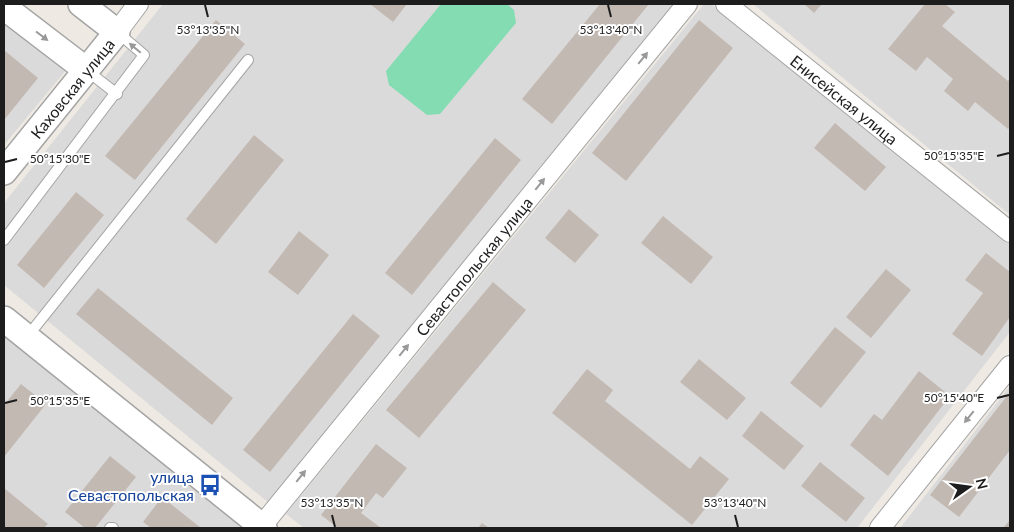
<svg xmlns="http://www.w3.org/2000/svg" width="1014" height="532" viewBox="0 0 1014 532" font-family="Lato,sans-serif">
  <style>
    .residential { fill: #dbdada }
    .pitch { fill: #83dcb2 }
    .building { fill: #c3b9b3 }
    .lines { fill: none; stroke-linecap: round; stroke-linejoin: round }
    .service-casing { stroke: #a4a4a4; stroke-width: 12 }
    .minor-casing { stroke: #a4a4a4; stroke-width: 22 }
    .tertiary-casing { stroke: #a4a4a4; stroke-width: 28 }
    .service { stroke: #fff; stroke-width: 10 }
    .minor { stroke: #fff; stroke-width: 20 }
    .tertiary { stroke: #fff; stroke-width: 25 }
    .oneway { fill: #999 }
    .ticks { fill: none; stroke: #1d1d1d; stroke-width: 2 }
    .labels { text-anchor: middle; dominant-baseline: central; stroke-width: 4; stroke-linejoin: round; paint-order: stroke }
    .street-label { font-size: 16px; fill: #1d1d1d; stroke: #fff }
    .transit-label { font-size: 16px; fill: #164399; stroke: #fff; text-anchor: end }
    .ticks-label { font-size: 12px; text-anchor: middle; fill: #1d1d1d; stroke: #fff; stroke-width: 4; stroke-linejoin: round; paint-order: stroke }
  </style>
  <rect width="100%" height="100%" fill="#eeeae3"/>
  <path class="residential" d="M163 4H676L270 504 4 285V203Z
    M704 4H711L1010 245V332L857 528H304L286 514Z
    M753 4H1010V215Z
    M4 18 67 69 4 145Z
    M4 336 240 525 238 528H4Z
    M1010 386V528H900Z"/>
  <path class="pitch" d="M441 4H507L514 10 516 23 440 114 427 115 389 85 386 71Z"/>
  <path class="building" d="M370 4H407L393 22Z
    M600 4H649L552 124 522 99Z
    M804 4H822L814 13Z
    M925 4H945L955 12 942 26 1008 81 1010 78V127L1008 129 975 102 968 111 944 91 953 79 927 57 916 71 888 49Z
    M216 20 245 44 135 180 105 156Z
    M699 20 733 48 626 181 592 153Z
    M4 50 38 78 4 120Z
    M835 123 886 167 865 191 814 148Z
    M254 135 284 160 216 244 186 219Z
    M495 138 521 160 412 295 385 273Z
    M76 192 104 215 44 288 17 265Z
    M569 209 599 235 575 263 545 238Z
    M663 216 713 257 691 284 641 243Z
    M299 231 329 255 298 295 268 272Z
    M986 253 1010 272V317L982 356 952 334 983 293 965 280Z
    M886 269 911 290 871 338 846 317Z
    M493 282 526 310 419 438 386 410Z
    M98 288 233 398 212 425 76 314Z
    M353 314 380 336 270 472 243 450Z
    M835 327 866 352 821 408 790 383Z
    M699 359 746 398 727 420 680 382Z
    M587 369 613 390 605 401 690 469 700 456 729 479 692 525 552 413Z
    M919 371 950 396 888 476 850 445 874 414 882 420Z
    M21 384 46 404 4 457V405Z
    M1010 392V450L959 517 930 495Z
    M761 411 804 446 784 470 742 436Z
    M376 444 407 468 383 498 376 493 361 513 381 528H338L321 515Z
    M110 456 136 477 95 528H85L65 512Z
    M820 462 865 498 846 522 801 486Z
    M4 488 48 524 44 528H4Z
    M162 497 201 528H151L143 522Z
    M1010 520V528H1003Z
    M482 523 489 528H478Z"/>
  <g class="lines">
    <g class="service-casing">
      <path id="service" d="M86 70 117 94
        M4 240 144 55 117 32
        M27 337 248 60
        M110 528H113"/>
    </g>
    <g class="minor-casing">
      <g id="minor">
        <path id="s1" d="M726 4 1010 232"/>
        <path d="M117 32 138 4"/>
        <path id="s2" d="M260 528 687 4"/>
        <path d="M880 528 1010 366"/>
      </g>
    </g>
    <g class="tertiary-casing">
      <g id="tertiary">
        <path d="M4 7 85 69"/>
        <path id="s3" d="M4 172 117 32 81 4"/>
        <path d="M4 319 264 528"/>
      </g>
    </g>
    <use href="#service" class="service"/>
    <use href="#minor" class="minor"/>
    <use href="#tertiary" class="tertiary"/>
  </g>
  <defs><path id="oneway-solid" d="M-6-.8H1V-3.2L6.5 0L1 3.2V.8H-6Z" transform="scale(1.25)"/></defs>
  <g class="oneway">
    <use href="#oneway-solid" transform="translate(42 36) rotate(37)"/>
    <use href="#oneway-solid" transform="translate(135 48) rotate(-140)"/>
    <use href="#oneway-solid" transform="translate(643 58) rotate(-51)"/>
    <use href="#oneway-solid" transform="translate(540 184) rotate(-51)"/>
    <use href="#oneway-solid" transform="translate(404 350) rotate(-51)"/>
    <use href="#oneway-solid" transform="translate(969 417) rotate(129)"/>
    <use href="#oneway-solid" transform="translate(301 476) rotate(-51)"/>
  </g>
  <path class="ticks" d="M205 5 208 17M608 5 611 17M997 156 1009 153M5 162 17 159M997 398 1009 395M5 403 17 400M332 515 335 527M735 515 738 527"/>
  <defs>
    <g id="bus-bare" transform="scale(1.725)"><path d="M-5-6H5V4H4V6H2V4H-2V6H-4V4H-5ZM-3.5-4V0h7V-4ZM-3.5 1.2v1.5H-2V1.2ZM2 1.2v1.5H3.5V1.2Z" fill="#1a4fb4" stroke="#fff" stroke-width="2.5" paint-order="stroke"/></g>
  </defs>
  <g fill-rule="evenodd">
    <use href="#bus-bare" x="210" y="485"/>
  </g>
  <g class="labels">
    <g class="street-label">
      <text stroke="none"><textPath href="#s3" startOffset="108">Каховская улица</textPath></text>
      <text stroke="none"><textPath href="#s1" startOffset="152">Енисейская улица</textPath></text>
      <text stroke="none"><textPath href="#s2" startOffset="338">Севастопольская улица</textPath></text>
    </g>
    <g class="transit-label">
      <text x="194" y="476">улица<tspan x="194" dy="18">Севастопольская</tspan></text>
    </g>
  </g>
  <g class="ticks-label">
    <text x="208" y="34">53°13'35"N</text>
    <text x="611" y="34">53°13'40"N</text>
    <text x="954" y="160">50°15'35"E</text>
    <text x="60" y="163">50°15'30"E</text>
    <text x="954" y="402">50°15'40"E</text>
    <text x="60" y="405">50°15'35"E</text>
    <text x="332" y="507">53°13'35"N</text>
    <text x="735" y="507">53°13'40"N</text>
  </g>
  <rect width="1014" height="532" fill="none" stroke="#1d1d1d" stroke-width="10"/>
  <g transform="translate(969 487) rotate(76)" stroke="#ffffff" stroke-width="4" paint-order="stroke">
  <path d="M0-4L9 19L0 12L-9 19Z" fill="#1d1d1d"/>
  <text y="-8" font-size="14" font-weight="bold" text-anchor="middle" fill="#1d1d1d">N</text>
  </g>
</svg>
